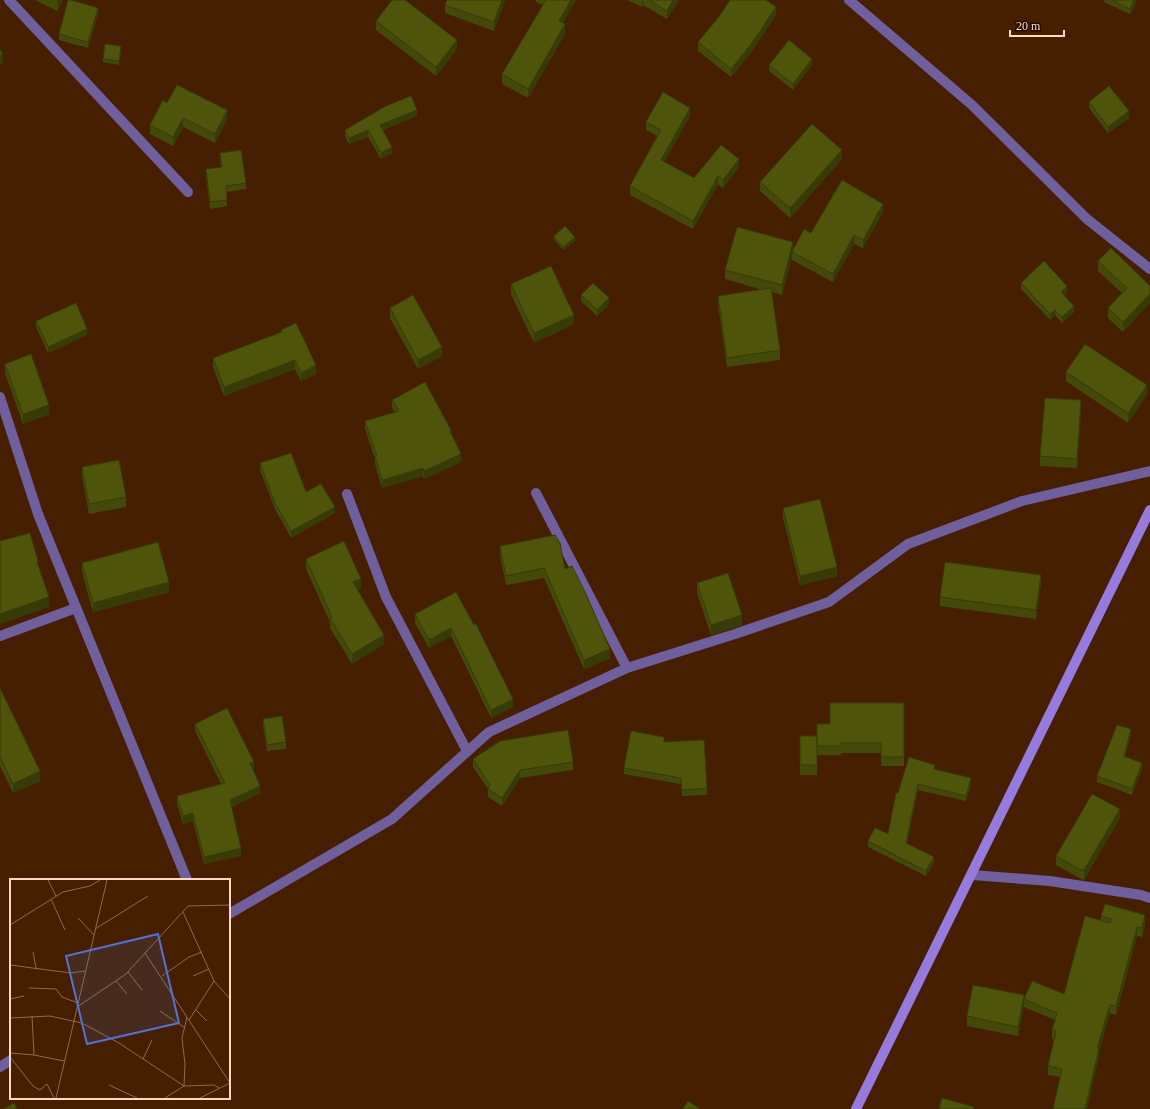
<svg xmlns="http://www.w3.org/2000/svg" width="1150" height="1109" viewBox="0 0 1150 1109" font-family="Georgia,serif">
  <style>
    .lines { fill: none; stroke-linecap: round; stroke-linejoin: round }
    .minor { stroke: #6f5f9d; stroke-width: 10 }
    .secondary { stroke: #967add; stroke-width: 10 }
    .wall { fill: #434909 }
    .shaded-wall { fill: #373c07 }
    .building { fill: #4e550a; stroke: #373c07 }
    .inset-road { fill: none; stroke: #8e6a4f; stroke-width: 1 }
    .view { fill: #5471d3; fill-opacity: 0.15; stroke: #5471d3; stroke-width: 2 }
    .inset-edge { fill: none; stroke: #fadac5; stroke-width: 2 }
  </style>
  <rect width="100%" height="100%" fill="#461f00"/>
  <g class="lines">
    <path class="minor" d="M9 0 188 192
      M849 0 972 105 1087 219 1150 269
      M0 397 38 514 187 880
      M536 493 627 668
      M347 494 386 597 467 751
      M0 636 76 608
      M972 875 1050 881 1141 895 1150 898
      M229 914 392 819 489 732 627 668 735 634 829 602 908 544 1022 501 1150 471
      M0 1067 11 1060"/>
    <path class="secondary" d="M856 1109 1150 510"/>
  </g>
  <path class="wall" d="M35 0H63L57 11Z
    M447 0H505L494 31 445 13V5Z
    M536 0H576L563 23 565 34 528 98 502 84V74L543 5 536 2Z
    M627 0H679L667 19 643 5 642 7Z
    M1104 0H1137L1130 14 1104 2Z
    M98 14 88 48 59 40V34Z
    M776 15 752 51 731 77 698 51V42Z
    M376 21 457 49 436 76 376 30Z
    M121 49 119 65 103 62V59Z
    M769 65H812L793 90 769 71Z
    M1089 102 1129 118 1108 133 1089 108Z
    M167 103 227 120 215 143 183 127 173 146 150 134V125Z
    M417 116 383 130 392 153 381 159 368 137 349 144 345 136V130Z
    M690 116 664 162 694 178 739 167 723 188 718 184 693 229 630 195V186L657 136 646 130V122Z
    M220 153 246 183V189L226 192 227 206 210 209 206 176V169L221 168 220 159Z
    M842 159 790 218 760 191V182Z
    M883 212 863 248 854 244 833 282 792 260V255L782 295 772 292 780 350V360L727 367 718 305V296L763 290 725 279V270L793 250 811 233Z
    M554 236 575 241 563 250 554 239Z
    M1098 261 1150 286 1123 332 1108 318V308L1122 293 1098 271Z
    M1021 283 1067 292 1064 295 1074 312 1062 323 1055 315 1050 320 1021 289Z
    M511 284 574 324 534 343 511 294Z
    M581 295 609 305 597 316 581 301Z
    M390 308 442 356 418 369 390 318Z
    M36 321 87 335 48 353 36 327Z
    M281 330 316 374 301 381 295 369 224 396 213 367V358L281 332Z
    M5 364 49 414 23 424 5 373Z
    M1066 372 1147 394 1128 423 1066 381Z
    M392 400 451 434 461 462 424 479 423 476 382 488 375 464V459L365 429V421L395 412 392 408Z
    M1081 410 1077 468 1040 466V456Z
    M260 463 306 492 335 513 291 538 275 509 260 470Z
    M82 467 126 497V507L89 514 82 476Z
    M783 508 837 576 800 585 783 517Z
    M500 546 565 569 610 658 584 669 544 578 506 585 500 555Z
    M306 559 361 588 357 590 384 644 352 664 330 628V622L306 569Z
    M82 563 169 592 93 612 82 572Z
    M697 583 742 625 711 635 697 593Z
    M1041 584 1036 619 940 606V597Z
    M415 614 474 625 513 707 491 718 451 636 429 648 415 623Z
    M0 688 40 781 13 793 0 766Z
    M904 703V766H881V753H841V755H817V724H830Z
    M263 719 286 742V749L267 751 263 726Z
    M195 724 254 769 253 770 260 793 231 807 241 856 204 864 193 821 183 824 177 804V796L221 784 195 731Z
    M1131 735 1125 756 1142 769 1132 795 1097 782V776Z
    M800 736H817V775H800Z
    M664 742 707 788V795L682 796 681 784 624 774V768Z
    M473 759 573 762V770L520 778 502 806 488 797V789L473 767Z
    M935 769 971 784 966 801 918 790 907 843 934 863 926 876 868 847V841L888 834 898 793Z
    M1120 818 1084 880 1081 879 1056 865V856Z
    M1101 916 1145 924 1142 937 1137 936 1116 1015 1110 1013 1099 1051V1057L1060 1077 1048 1075V1066L1054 1039H1052V1030L1055 1020 1024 1007V999L1064 994 1101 920Z
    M1024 1005 1018 1036 967 1026V1016Z"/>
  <path class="shaded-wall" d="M58 0H63L57 11V1Z
    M502 0H505L494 31V22Z
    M571 0H576L559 30V21Z
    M642 0H643V5L642 7Z
    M673 0H679L667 19V11Z
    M1134 0H1137L1130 14V9Z
    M776 7V15L752 51 731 77V69Z
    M98 8V14L88 48V42Z
    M565 24V34L528 98V89Z
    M457 40V49L436 76V67Z
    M3 54V63L0 65V56Z
    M812 59V65L793 90V84Z
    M690 108V116L661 168V160Z
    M227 110V120L215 143V134Z
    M417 110V116L380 131V125Z
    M1129 111V118L1108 133V127Z
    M183 118V127L173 146V137Z
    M368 130V137L349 144V138Z
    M392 147V153L381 159V153Z
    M842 150V159L790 218V208Z
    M739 159V167L723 188V180Z
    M718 176V184L693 229V221Z
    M883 204V212L863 248V240Z
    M854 235V244L833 282V274Z
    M575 237V241L563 250V247Z
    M793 242V252H792V255L782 295V285Z
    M1067 286V292L1061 298V292Z
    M1150 294V303L1123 332V322Z
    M609 298V305L597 316V310Z
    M1074 306V312L1062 323V317Z
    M1055 310V315L1050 320V314Z
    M574 315V324L534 343V333Z
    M87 329V335L48 353V347Z
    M442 347V356L418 369V360Z
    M295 360V369L224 396V387Z
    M316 365V374L301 381V373Z
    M1147 385V394L1128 423V413Z
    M1081 400V410L1077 468V459Z
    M49 405V414L23 424V414Z
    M461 454V462L424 479V471Z
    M423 468V476L382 488V480Z
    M335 507V513L291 538V531Z
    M837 567V576L800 585V576Z
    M1041 575V584L1036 619V610Z
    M361 579V588L353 592V582Z
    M169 582V592L93 612V603Z
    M49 597V607L0 624V614Z
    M742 615V625L711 635V625Z
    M451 628V636L429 648V640Z
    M384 635V644L352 664V654Z
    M610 649V658L584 669V660Z
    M513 699V707L491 718V710Z
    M1131 729V735L1124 761V756Z
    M254 762V769L250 771V763Z
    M1142 763V769L1132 795V789Z
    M520 770V778L502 806V798Z
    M40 771V781L13 793V784Z
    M971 778V784L966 801V796Z
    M918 784V790L906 848V843Z
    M260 786V793L230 808V800Z
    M1120 809V818L1084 880V870Z
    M193 813V821L183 824V816Z
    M241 848V856L204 864V857Z
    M934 857V863L926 876V871Z
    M1145 915V924L1142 937V928Z
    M1137 927V936L1116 1015V1006Z
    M1024 995V1005L1018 1036V1027Z
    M1110 1005V1013L1099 1051V1057L1087 1109H1085L1097 1048Z"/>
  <path class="building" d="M68 0H71L98 8 88 42 59 34Z
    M392 0H405L457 40 436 67 376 21Z
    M447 0H502L494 22 445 5Z
    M546 0H571L559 21 565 24 528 89 502 74Z
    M649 0H673L667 11Z
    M730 0H766L776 7 752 43 731 69 698 42 718 18Z
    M1112 0H1134L1130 9Z
    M789 40 812 59 793 84 769 65Z
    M105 44 121 46 119 61 103 59Z
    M0 49 3 54 0 56Z
    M177 85 227 110 215 134 183 118 173 137 150 125 163 100 167 103Z
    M1109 86 1129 111 1108 127 1089 102Z
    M663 92 690 108 661 160 694 178 721 145 739 159 723 180 718 176 693 221 630 186 661 130 646 122Z
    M411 96 417 110 380 125 392 147 381 153 368 130 349 138 345 130 386 106Z
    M812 124 842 150 790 208 760 182Z
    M241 150 246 183 226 186 227 200 210 202 206 169 222 167 220 153Z
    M842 180 883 204 863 240 854 235 833 274 792 252 804 229 811 233Z
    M565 226 575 237 563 247 554 236Z
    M737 227 793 242 782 285 725 270Z
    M1111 248 1150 286V294L1123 322 1108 308 1127 288 1098 261Z
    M1044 261 1067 286 1061 292 1074 306 1062 317 1055 310 1050 314 1021 283Z
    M551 266 574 315 534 333 511 284Z
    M593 283 609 298 597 310 581 295Z
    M771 288 780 350 727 358 718 296Z
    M413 295 442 347 418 360 390 308Z
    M76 303 87 329 48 347 36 321Z
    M296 323 316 365 301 373 295 360 224 387 213 358 282 332 281 330Z
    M1085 344 1147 385 1128 413 1066 372Z
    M31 354 49 405 23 414 5 364Z
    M425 382 451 430 450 431 461 454 424 471 423 468 382 480 375 456H377L365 421 399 411 392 400Z
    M1045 398 1081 400 1077 459 1040 456Z
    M291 453 306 492 321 484 335 507 291 531 275 503 260 463Z
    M119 460 126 497 89 504 82 467Z
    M820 499 837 567 800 576 783 508Z
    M30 533 38 561 37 562 49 597 0 614V541Z
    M555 535 560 543 565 569 572 566 585 592 610 649 584 660 544 568 506 576 500 546Z
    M344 541 361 579 353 582 384 635 352 654 330 618 332 617 306 559Z
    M158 542 169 582 93 603 82 563Z
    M945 562 1041 575 1036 610 940 597Z
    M728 573 742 615 711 625 697 583Z
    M456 592 474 625 476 624 513 699 491 710 451 628 429 640 415 614Z
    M0 688 40 771 13 784 0 757Z
    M830 703H904V757H881V743H841V746H817V724H830Z
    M227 708 254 762 250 763 260 786 230 800 241 848 204 857 193 813 183 816 177 796 225 783 195 724Z
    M282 716 286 742 267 745 263 719Z
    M1117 725 1131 729 1124 756 1142 763 1132 789 1097 776Z
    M568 730 573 762 520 770 502 798 488 789 490 785 473 759 500 741Z
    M631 731 664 737V742L704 740 707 788 682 790 681 778 624 768Z
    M800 736H817V765H800Z
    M909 757 935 765 934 769 971 778 966 796 918 784 906 843 934 857 926 871 868 841 875 828 888 834 896 793H898Z
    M1092 794 1120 809 1084 870H1081L1056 856Z
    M1105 904 1145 915 1142 928 1137 927 1116 1006 1110 1005 1097 1048H1099L1085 1109H1053L1062 1069 1048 1066 1056 1031 1052 1030 1057 1013 1024 999 1032 981 1064 994 1085 916 1110 923 1111 919 1101 916Z
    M973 985 1024 995 1018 1027 967 1016Z
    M942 1098 974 1107 973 1109H939Z
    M688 1101 700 1109H683Z
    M14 1103 17 1109H4Z"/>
  <g transform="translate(10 879)">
    <rect width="220" height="220" fill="#461f00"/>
    <path class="inset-road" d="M38 1 46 17M41 20 55 51M173 33 204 102 220 120M68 39 84 56M0 46 53 13 80 7 90 1M85 50 138 17M23 73 26 89M135 74 220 204M0 86 61 94 75 92M118 93 132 111M152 97 179 78 192 73M183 97 199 90M106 102 117 115M19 109 46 110 52 118 68 124M0 120 14 117M67 128 116 95 178 27 220 26M186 131 197 142M150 132 175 149M22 137 24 176 54 182M0 139 40 137 72 144 109 164 174 207 204 206 209 209M179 141 204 102M0 174 24 176M0 178 23 207 30 211 37 205 44 219M133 180 142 161M99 206 127 219M46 219 97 1M155 219 174 207 175 185 172 159 177 138M190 219 220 204"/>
    <path class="view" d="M148 55 169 144 77 165 56 77Z"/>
    <rect width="220" height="220" class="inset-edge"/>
  </g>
  <path d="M1010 30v6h54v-6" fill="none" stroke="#fadac5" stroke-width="2"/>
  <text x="1016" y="30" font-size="12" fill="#fadac5" stroke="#230d00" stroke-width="3" paint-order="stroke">20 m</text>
</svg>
